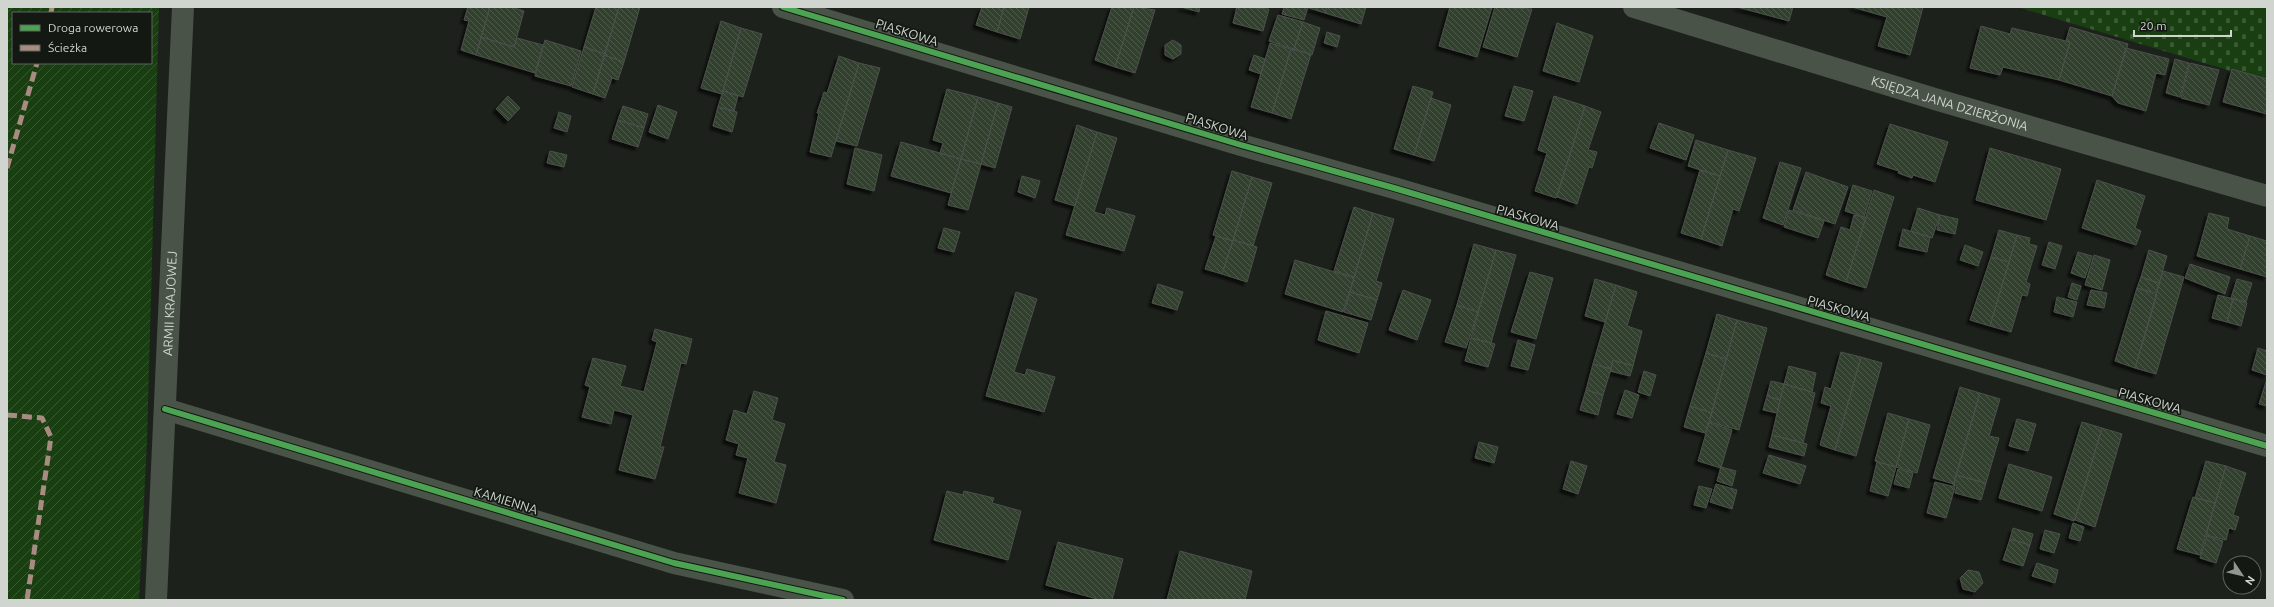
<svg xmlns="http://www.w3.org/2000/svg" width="2274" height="607" viewBox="0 0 2274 607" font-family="Ubuntu,sans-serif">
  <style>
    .cemetery { fill: url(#cemetery-stones) }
    .garden { fill: url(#garden-furrows); fill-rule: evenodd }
    .building { fill: url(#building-back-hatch); stroke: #4c504b; filter: url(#shadow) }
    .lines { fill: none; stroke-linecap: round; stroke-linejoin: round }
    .minor { stroke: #4a5348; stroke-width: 22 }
    .quiet { stroke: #a88b81; stroke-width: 5; stroke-dasharray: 10 5; stroke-linecap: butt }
    .cycleway-casing { stroke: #131912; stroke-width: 8 }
    .cycleway { stroke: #4ca352; stroke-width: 6 }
    .labels { text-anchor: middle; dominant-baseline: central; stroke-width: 3.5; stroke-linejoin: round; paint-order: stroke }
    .street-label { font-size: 13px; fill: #d0d5cf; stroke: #131912 }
  </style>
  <defs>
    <pattern id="cemetery-stones" width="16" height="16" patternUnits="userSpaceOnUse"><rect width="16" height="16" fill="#193e11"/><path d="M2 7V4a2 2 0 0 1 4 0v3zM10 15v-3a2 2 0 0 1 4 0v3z" fill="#395933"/></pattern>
    <pattern id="garden-furrows" width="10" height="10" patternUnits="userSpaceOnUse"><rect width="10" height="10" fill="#193e11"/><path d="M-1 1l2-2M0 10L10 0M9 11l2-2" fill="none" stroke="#395933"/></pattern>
    <pattern id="building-back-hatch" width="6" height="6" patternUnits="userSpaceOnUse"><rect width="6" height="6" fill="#313f2e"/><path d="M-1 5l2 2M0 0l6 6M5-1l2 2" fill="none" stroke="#4e5a4b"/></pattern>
    <filter id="shadow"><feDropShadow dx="-3.5" dy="3.5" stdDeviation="1" flood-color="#0009"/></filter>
  </defs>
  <rect width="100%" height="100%" fill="#1d211c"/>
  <path class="cemetery" d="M2017 7H2267V82L2234 72Z"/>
  <path class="garden" d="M7 7H159L147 441 139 600H7ZM13 13H151V63H13Z"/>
  <path class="building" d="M468 7H490L476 55 461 50 469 21 464 20Z
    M490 7H511L524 11 514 47 481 37Z
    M596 7H619L605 54 584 47Z
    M619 7H640L624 62 604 55Z
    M982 7H1004L997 32 976 25Z
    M1004 7H1029L1020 39 997 32Z
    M1112 7H1134L1115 67 1095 60Z
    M1134 7 1155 10 1135 73 1115 67Z
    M1181 7H1200L1199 12Z
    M1237 7 1269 9 1263 31 1233 23Z
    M1284 7H1308L1304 20 1282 14Z
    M1306 7H1327L1325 13Z
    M1327 7H1366L1361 24 1325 13Z
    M1450 7H1492L1477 57 1439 46Z
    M1495 7 1532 9 1517 57 1483 47Z
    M1737 7H1793L1789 21Z
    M1852 7H1923L1910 55 1878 46 1887 17Z
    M1278 15 1303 22 1294 49 1269 41Z
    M721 21 741 28 722 94 701 88Z
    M1303 22 1320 28 1312 55 1294 49Z
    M1557 23 1593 36 1579 82 1543 71Z
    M1981 26 2010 34 2012 28 2070 42 2059 80 2003 67 2000 75 1970 68Z
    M2070 27 2128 44 2112 96 2059 80 2070 42 2066 41Z
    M741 28 762 34 743 97 723 91Z
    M1327 32 1340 36 1337 47 1324 43Z
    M481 37 514 47 517 38 543 45 535 73 476 55Z
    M545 40 581 51 571 86 535 76Z
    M1173 40 1181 45V54L1173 59 1165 55V45Z
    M1270 43 1291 49 1272 113 1251 107Z
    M584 47 605 54 593 94 572 87Z
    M2126 48 2169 59 2165 75 2156 73 2146 111 2118 103 2112 96Z
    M1291 49 1311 54 1291 119 1272 113Z
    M604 55 624 62 618 80 612 78 605 98 593 94Z
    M1254 55 1265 59 1261 74 1249 70Z
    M839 56 859 63 831 157 810 152 819 113H817L824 92 827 93Z
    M2175 59 2189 63 2180 97 2166 93Z
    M859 63 880 68 857 146 836 141Z
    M2190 63 2219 70 2209 105 2181 98Z
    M2232 69 2267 79V114L2223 102Z
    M1413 86 1433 92 1414 155 1394 149Z
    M1514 86 1533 91 1524 121 1505 116Z
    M947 89 978 97 961 159 940 153 943 143 933 140Z
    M723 91 738 96 734 111 718 107Z
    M508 96 520 108 508 121 496 109Z
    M1554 96 1585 106 1556 198 1535 191 1547 153 1538 150Z
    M978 97 998 103 981 164 961 159Z
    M1431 98 1451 105 1434 161 1414 155Z
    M998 103 1012 107 995 168 981 164Z
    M658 105 677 112 668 139 649 132Z
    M623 106 648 114 644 128 618 120Z
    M1585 106 1601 112 1588 150 1597 152 1592 168 1589 167 1577 204 1557 197Z
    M718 107 737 112 732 132 713 126Z
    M559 112 571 116 567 132 554 128Z
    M618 120 644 128 638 147 612 139Z
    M1659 123 1694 135 1686 160 1650 148Z
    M1890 124 1948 142 1935 182 1913 175 1912 178 1898 173 1899 171 1877 164Z
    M1077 125 1097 132 1075 206 1055 200Z
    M1097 132 1117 138 1094 212 1105 215 1107 208 1135 216 1124 251 1066 235Z
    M1696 140 1728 150 1720 176 1688 166Z
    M901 142 961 159 951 193 891 176Z
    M855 148 882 155 874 191 847 184Z
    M1990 148 2061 169 2046 220 1976 200Z
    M1728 150 1756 158 1739 211 1733 209 1722 246 1701 239Z
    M550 151 567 155 564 167 547 163Z
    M961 159 981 164 968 210 948 205Z
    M1780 162 1801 168 1783 225 1763 218Z
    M1700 170 1720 176 1701 239 1681 233Z
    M1232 171 1252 177 1233 241 1213 235Z
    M1806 172 1848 187 1835 224 1793 210Z
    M1022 176 1040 181 1035 198 1018 192Z
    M1252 177 1272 183 1253 246 1233 240Z
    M2097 180 2145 196 2135 228 2141 231 2136 245 2082 228Z
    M1853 185 1872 191 1864 217 1845 211Z
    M1874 190 1894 197 1866 288 1846 282Z
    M1354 207 1373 213 1354 277 1334 271Z
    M1918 208 1940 215 1932 238 1911 231Z
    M1789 210 1824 221 1818 238 1784 227Z
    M1373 213 1394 219 1376 281 1382 283 1377 300 1350 292Z
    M2209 213 2229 218 2227 229 2250 236 2240 269 2197 256Z
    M1854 215 1866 218 1846 282 1826 275 1841 227 1850 230Z
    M1940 215 1958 219 1955 234 1937 230Z
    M944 228 960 232 954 252 938 248Z
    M1903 229 1930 237 1927 252 1899 246Z
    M1999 230 2017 235 2009 262 1991 257Z
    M2017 235 2030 238 2029 244 2037 246 2026 282 2030 284 2027 296 2022 295 2011 332 1990 326Z
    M1216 236 1233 241 1222 274 1205 269Z
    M2250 236 2267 241V277L2240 269Z
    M1233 240 1257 247 1247 282 1222 274Z
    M2049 242 2062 246 2055 269 2042 265Z
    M1474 244 1496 250 1478 312 1457 305Z
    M1965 245 1983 252 1978 266 1960 260Z
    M1496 250 1516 255 1491 343 1471 338Z
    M2149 250 2167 256 2159 283 2141 277Z
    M2078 252 2092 256 2085 278 2071 273Z
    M2094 255 2110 260 2102 290 2085 285Z
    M1991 257 2009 262 1990 326 1970 320Z
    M1295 260 1354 278 1343 312 1285 294Z
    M2190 264 2230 277 2225 294 2185 278Z
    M2163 271 2184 277 2156 374 2135 368Z
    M1530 272 1553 278 1536 339 1511 332Z
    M2141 277 2159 283 2156 293 2137 288Z
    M1595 279 1616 285 1605 322 1585 316Z
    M2237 279 2252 283 2246 302 2231 298Z
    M2072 283 2081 286 2077 300 2068 297Z
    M1158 284 1183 292 1177 310 1152 303Z
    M1616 285 1637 292 1627 326 1642 331 1633 366 1613 360 1611 369 1593 364Z
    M2137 288 2157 295 2135 368 2115 361Z
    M1403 290 1431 300 1417 340 1389 330Z
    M2091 290 2107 293 2104 308 2087 305Z
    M1016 292 1037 299 1014 372 1025 375 1027 369 1055 377 1044 412 986 396Z
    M1350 292 1377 300 1371 320 1344 312Z
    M2218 295 2233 299 2227 322 2212 318Z
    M2057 297 2077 302 2073 317 2054 312Z
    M2233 299 2247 303 2241 326 2227 322Z
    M1457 305 1478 312 1466 348 1445 342Z
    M1326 311 1368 323 1359 353 1318 340Z
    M1717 314 1737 320 1726 359 1706 353Z
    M1737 320 1767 328 1739 430 1709 422Z
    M655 329 692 339 686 364 681 363 660 447H664L655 479 619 470 633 415 614 410 611 424 582 417 590 387 585 385 593 358 626 366 620 386 644 392 657 342 652 340Z
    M1471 338 1495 344 1488 367 1465 361Z
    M1518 340 1535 345 1528 370 1511 366Z
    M2258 348 2267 351V375L2252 370Z
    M1841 352 1861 357 1835 450 1820 445 1831 406 1821 403 1825 387 1831 389Z
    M1706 353 1726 359 1712 413 1690 406Z
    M1861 357 1882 363 1856 456 1835 450Z
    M1613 360 1633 366 1630 376 1610 371Z
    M1593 364 1611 369 1603 395 1586 390Z
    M1789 366 1816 373 1812 392 1784 384Z
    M1644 371 1656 375 1650 396 1638 392Z
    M2267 379V406L2259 404Z
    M1771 381 1784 384 1780 400 1767 396Z
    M1784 384 1815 393 1803 443 1772 435Z
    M1960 387 1980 393 1954 484 1933 478Z
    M1586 390 1603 395 1598 415 1580 410Z
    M1625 390 1639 395 1632 418 1617 414Z
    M754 391 778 398 772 420 785 424 774 462 786 465 776 503 739 493 748 458 736 455 739 444 726 440 734 410 747 414Z
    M1980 393 2000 399 1989 436 1999 438 1986 483 1956 475Z
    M1767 396 1780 400 1777 413 1763 410Z
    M1690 406 1712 413 1705 433 1684 427Z
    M1888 413 1909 419 1896 467 1875 461Z
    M1909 419 1930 425 1917 473 1896 467Z
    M2017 419 2036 424 2028 451 2009 446Z
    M2082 422 2102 428 2074 521 2054 514Z
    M1709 423 1732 430 1721 468 1698 461Z
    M2102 428 2122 434 2095 527 2075 520Z
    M1772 435 1807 444 1804 456 1769 447Z
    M1479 442 1498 447 1494 463 1475 458Z
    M1769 455 1806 466 1800 484 1763 473Z
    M1571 461 1587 466 1578 494 1563 489Z
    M2206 461 2226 466 2215 503 2195 498Z
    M1877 462 1896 467 1888 496 1870 491Z
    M2009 464 2052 477 2042 511 1999 498Z
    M2226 466 2246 473 2233 515 2239 517 2235 530 2229 528 2226 540 2206 535Z
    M1721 467 1736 471 1732 486 1717 481Z
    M1898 469 1913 473 1909 488 1894 484Z
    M1956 475 1986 483 1981 500 1955 493 1957 486 1953 485Z
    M1935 482 1955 487 1946 518 1927 513Z
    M1716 484 1737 490 1732 509 1710 502Z
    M1699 486 1712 489 1706 508 1694 505Z
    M947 491 963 495 964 491 994 498 992 503 1021 511 1008 560 934 540Z
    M2193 497 2215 503 2200 555 2177 549Z
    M2073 523 2084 527 2080 541 2069 538Z
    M2013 528 2033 534 2030 545 2010 539Z
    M2045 530 2060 534 2054 553 2040 549Z
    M2207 536 2223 541 2216 563 2200 558Z
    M2010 539 2030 545 2023 566 2003 560Z
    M1058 542 1123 559 1112 600H1101L1046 585Z
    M1180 551 1252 571 1245 600H1167Z
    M2037 563 2058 570 2055 583 2032 576Z
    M1968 570 1979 572 1983 583 1975 592 1963 589 1960 578Z"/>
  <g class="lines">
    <g class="minor">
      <path d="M783 7 1241 145 1394 188 2267 446"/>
      <path id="s1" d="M1634 7 1938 100 2267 196"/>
      <path d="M165 409 674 563 843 600"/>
      <path id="s2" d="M156 600 183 7"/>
    </g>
    <path class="quiet" d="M51 13 52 7
      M7 168 37 63
      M7 415 42 418 51 437 27 600"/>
    <g class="cycleway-casing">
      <path id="cycleway" d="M783 7 1241 145 1394 188 2267 446
        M165 409 674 563 843 600"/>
    </g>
    <use href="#cycleway" class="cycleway"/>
  </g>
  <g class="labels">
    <g class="street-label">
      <text transform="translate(907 32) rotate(17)">PIASKOWA</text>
      <text stroke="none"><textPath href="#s1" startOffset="330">KSIĘDZA JANA DZIERŻONIA</textPath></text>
      <text transform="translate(1217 126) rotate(17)">PIASKOWA</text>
      <text transform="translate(1528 217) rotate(16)">PIASKOWA</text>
      <text stroke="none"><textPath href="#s2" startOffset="297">ARMII KRAJOWEJ</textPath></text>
      <text transform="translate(1839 308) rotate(16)">PIASKOWA</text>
      <text transform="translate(2150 400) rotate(16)">PIASKOWA</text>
      <text transform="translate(506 500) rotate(17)">KAMIENNA</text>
    </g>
  </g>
  <rect width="2274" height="607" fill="none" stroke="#d0d5cf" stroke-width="16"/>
  <rect x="12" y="12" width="140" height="52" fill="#131912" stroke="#5f645e"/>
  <rect x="20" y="25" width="20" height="6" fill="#4ca352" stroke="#5f645e"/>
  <text x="48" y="32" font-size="12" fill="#d0d5cf">Droga rowerowa</text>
  <rect x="20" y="45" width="20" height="6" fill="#a88b81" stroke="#5f645e"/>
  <text x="48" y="52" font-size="12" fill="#d0d5cf">Ścieżka</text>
  <g transform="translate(2242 575) rotate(125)"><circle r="19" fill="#131912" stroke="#5f645e"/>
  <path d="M0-3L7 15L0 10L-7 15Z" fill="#919690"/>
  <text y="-6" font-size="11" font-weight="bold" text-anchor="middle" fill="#d0d5cf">N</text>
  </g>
  <path d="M2134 30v6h97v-6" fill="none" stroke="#d0d5cf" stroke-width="2"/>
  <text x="2140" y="30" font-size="12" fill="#d0d5cf" stroke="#131912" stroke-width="3" paint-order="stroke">20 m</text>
</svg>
